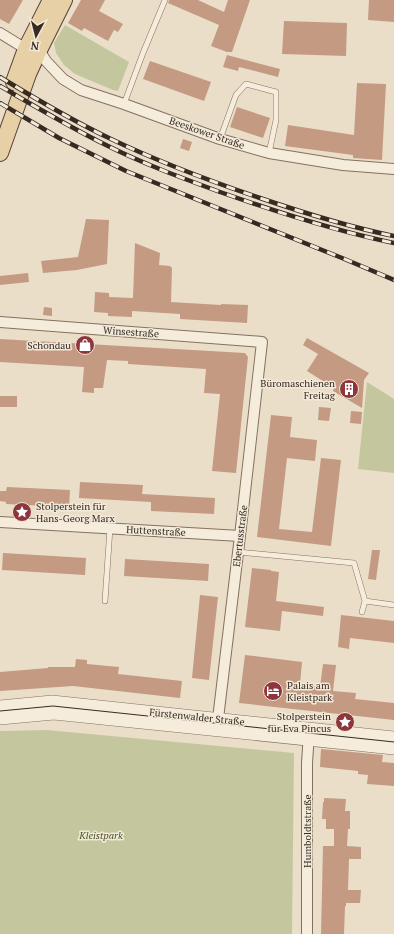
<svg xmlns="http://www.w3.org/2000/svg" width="394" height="934" viewBox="0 0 394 934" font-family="'PT Serif',serif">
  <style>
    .green { fill: #c4c79e }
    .building { fill: #c49a83 }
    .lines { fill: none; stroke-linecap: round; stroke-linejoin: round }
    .service-casing { stroke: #847160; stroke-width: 6 }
    .minor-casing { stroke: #847160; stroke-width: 12 }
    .tertiary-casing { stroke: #847160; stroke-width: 14 }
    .primary-casing { stroke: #534033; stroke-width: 18 }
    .service { stroke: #f5ecdc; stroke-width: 5 }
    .minor { stroke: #f5ecdc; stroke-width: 10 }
    .tertiary { stroke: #f5ecdc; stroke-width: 13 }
    .primary { stroke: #e8d0a6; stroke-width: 16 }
    .tram { stroke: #362a22; stroke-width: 1 }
    .rail-casing { stroke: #362a22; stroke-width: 4.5 }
    .rail { stroke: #f2e9d8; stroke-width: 3; stroke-dasharray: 9; stroke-linecap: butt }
    .labels { text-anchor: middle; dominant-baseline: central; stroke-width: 3; stroke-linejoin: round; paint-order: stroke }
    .street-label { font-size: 10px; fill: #362a22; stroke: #f2e9d8 }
    .poi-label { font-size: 10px; fill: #362a22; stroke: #f2e9d8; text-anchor: end }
    .park-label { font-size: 10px; font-style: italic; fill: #49512a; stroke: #f2e9d8 }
  </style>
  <rect width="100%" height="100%" fill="#eadec9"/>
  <path class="green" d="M65 25 129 62 118 91 113 90 75 74 64 65 56 53 54 43Z
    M367 382 394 399V473L358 469Z
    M47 730 294 753 292 934H0V731Z"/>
  <path class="building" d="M0 0H23L9 24 0 19Z
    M81 0H105L99 11 123 24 118 32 114 30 108 41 84 28 82 31 68 23Z
    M169 0H198L224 12 228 0H250L232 52H227L211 46 219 25 168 3Z
    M369 0H394V22L368 20Z
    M284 21 347 23 346 56 282 54Z
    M227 55 280 69 278 77 239 67 238 71 223 67Z
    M150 61 211 82 204 101 143 79Z
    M357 83 386 84 382 160 353 158V155L285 146 288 125 354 135Z
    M237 107 270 118 263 138 230 127Z
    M183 139 192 142 189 151 180 148Z
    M86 219 109 220 107 264 77 270 43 273 41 261 78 257Z
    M135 243 160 253 159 265 170 266 172 268 171 302 221 305V304L248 305 247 323 180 319V314L132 311V317L108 316V313L94 312 95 292 109 293V297L133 298Z
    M28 273 29 282 0 285V276Z
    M44 307 52 308V316L43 315Z
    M307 338 369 373 364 380 362 408 333 391 334 388 307 371 318 354 303 345Z
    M0 339 245 353 248 357 236 473 212 471 220 394 204 393 206 369 128 364V361L107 360 103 388H94V393L82 392 84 367 0 362Z
    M0 396H17V407H0Z
    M319 407 331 408 329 421 318 420Z
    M351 411 362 412 361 424 350 423Z
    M271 415 292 417 290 437 317 440 315 461 287 458 279 529 312 532 321 458 341 460 331 546 257 537Z
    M80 482 143 485 142 494 215 498 214 514 151 511V502L79 498Z
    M7 487 70 490 69 507 6 504V502L0 501V491H6Z
    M372 550H380L376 580 368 579Z
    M3 553 86 558 85 575 2 570Z
    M125 559 209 564 208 581 124 576Z
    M252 568 271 570V571L279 572 276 601 324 607 323 616 282 611 280 631 245 627Z
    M200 595 218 597 209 680 192 678Z
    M341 615 394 621V643L350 638 349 649 338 647Z
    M245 655 302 662 300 685 320 687 323 664 336 665 333 691 356 693 355 699 394 703V720L239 703Z
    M76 659 87 660V664L119 667 118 674 182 681 180 698 73 686 0 691V672L48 668V667H75Z
    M321 749 383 755 382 762 394 763V786L367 784 368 775 358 774V771L320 767Z
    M324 798 346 799 345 811H350V829H348L347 846 361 847V859H349L348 890H361L360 903H346V906H345L344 934H321L323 846H334V829H326V819H322L323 802H324Z"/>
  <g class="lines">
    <g class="service-casing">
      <path id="service" d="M124 104 143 53 165 0
        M220 139 236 95 246 84 276 92V120L269 153
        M238 552 354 563 365 601 394 605
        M105 601 110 528
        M362 612 365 601"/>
    </g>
    <g class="minor-casing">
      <path id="minor" d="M0 33 26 49
        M39 50 46 61 63 79 81 90 124 104 220 139 269 153 343 165 394 169
        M0 322 262 342 240 536 217 727
        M0 522 240 536
        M307 934V763L309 733"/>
    </g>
    <g class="tertiary-casing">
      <path id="tertiary" d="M0 707 52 702 394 738
        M0 718 54 713 394 748"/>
    </g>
    <g class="primary-casing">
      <path id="primary" d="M14 82 26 49 51 0
        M0 153 28 74 39 50 64 0"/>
    </g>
    <use href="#service" class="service"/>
    <use href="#minor" class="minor"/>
    <use href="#tertiary" class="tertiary"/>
    <use href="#primary" class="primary"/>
    <path class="tram" d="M0 711 53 706 394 742"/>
    <g class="rail-casing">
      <path id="rail" d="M0 77C36 99 73 121 111 139 159 162 210 181 260 198 304 213 349 227 394 236
        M0 86C36 107 71 128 108 146 144 164 182 178 220 192 277 212 335 231 394 243
        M0 103 59 138 126 171 342 258 394 280"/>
    </g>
    <use href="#rail" class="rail"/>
  </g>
  <defs>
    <g id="shop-disc" transform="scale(1)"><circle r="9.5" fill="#8d363c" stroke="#f2e9d8"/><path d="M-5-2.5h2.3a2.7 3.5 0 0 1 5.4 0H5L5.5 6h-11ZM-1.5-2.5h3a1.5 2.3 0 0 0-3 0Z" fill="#fff"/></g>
    <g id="building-disc" transform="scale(1)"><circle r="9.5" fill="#8d363c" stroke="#f2e9d8"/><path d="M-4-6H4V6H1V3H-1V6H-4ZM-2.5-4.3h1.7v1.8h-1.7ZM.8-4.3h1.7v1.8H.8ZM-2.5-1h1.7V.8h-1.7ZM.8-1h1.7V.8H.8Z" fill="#fff"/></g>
    <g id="sight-disc" transform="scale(1)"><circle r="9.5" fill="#8d363c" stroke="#f2e9d8"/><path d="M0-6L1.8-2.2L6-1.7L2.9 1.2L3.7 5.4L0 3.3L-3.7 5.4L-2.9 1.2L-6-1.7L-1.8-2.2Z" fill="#fff"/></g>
    <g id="hotel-disc" transform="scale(1)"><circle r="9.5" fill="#8d363c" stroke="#f2e9d8"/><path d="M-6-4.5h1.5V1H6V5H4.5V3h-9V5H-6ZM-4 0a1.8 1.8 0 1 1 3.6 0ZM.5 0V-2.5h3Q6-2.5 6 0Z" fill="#fff"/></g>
  </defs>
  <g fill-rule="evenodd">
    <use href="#shop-disc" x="85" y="345"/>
    <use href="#building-disc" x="349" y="389"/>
    <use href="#sight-disc" x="22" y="512"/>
    <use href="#hotel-disc" x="273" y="691"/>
    <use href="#sight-disc" x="345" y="722"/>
  </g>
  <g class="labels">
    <g class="street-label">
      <text transform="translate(207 133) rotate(19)">Beeskower Straße</text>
      <text transform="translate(131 332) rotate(4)">Winsestraße</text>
      <text transform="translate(156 531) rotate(3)">Huttenstraße</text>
      <text transform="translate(240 536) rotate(-83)">Ebertusstraße</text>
      <text transform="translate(197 717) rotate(6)">Fürstenwalder Straße</text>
      <text transform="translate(307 831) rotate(-90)">Humboldtstraße</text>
    </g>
    <g class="poi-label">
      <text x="71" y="345">Schondau</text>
      <text x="335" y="383">Büromaschienen<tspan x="335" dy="12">Freitag</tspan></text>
      <text x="36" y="506" text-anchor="start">Stolperstein für<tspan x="36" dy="12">Hans-Georg Marx</tspan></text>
      <text x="287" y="685" text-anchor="start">Palais am<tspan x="287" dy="12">Kleistpark</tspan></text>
      <text x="331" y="716">Stolperstein<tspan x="331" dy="12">für Eva Pincus</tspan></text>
    </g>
    <g class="park-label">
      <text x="101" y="835">Kleistpark</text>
    </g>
  </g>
  <g transform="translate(36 36) rotate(187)" stroke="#f2e9d8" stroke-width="3" paint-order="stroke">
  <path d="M0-3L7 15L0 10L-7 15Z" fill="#362a22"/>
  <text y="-6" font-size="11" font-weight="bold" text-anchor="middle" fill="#362a22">N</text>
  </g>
</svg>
